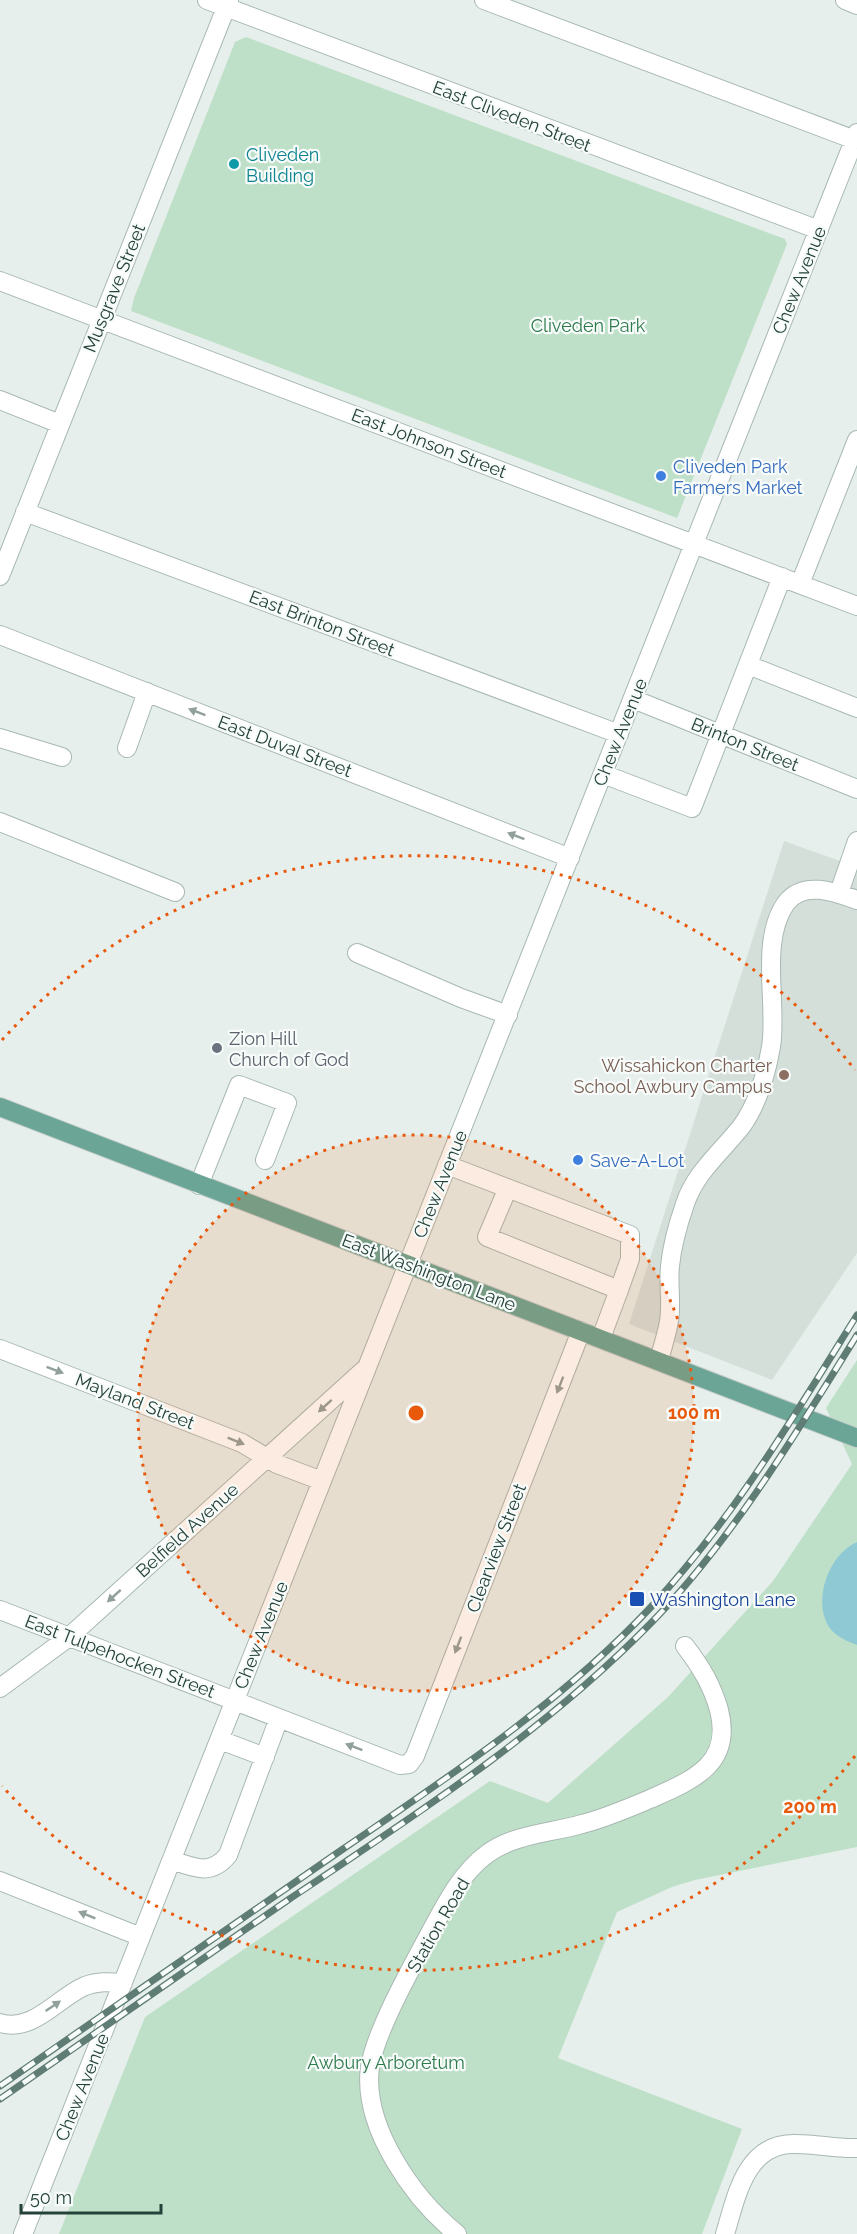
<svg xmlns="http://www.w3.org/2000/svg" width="857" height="2234" viewBox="0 0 857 2234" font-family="Raleway,sans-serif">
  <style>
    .built { fill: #d4dfda }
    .green { fill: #bfe0c8 }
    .water { fill: #8ec9d4 }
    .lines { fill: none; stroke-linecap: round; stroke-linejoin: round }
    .minor-casing { stroke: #a8b8b2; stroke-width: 20 }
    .major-casing { stroke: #c2cac8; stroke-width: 20 }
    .minor { stroke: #fff; stroke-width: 18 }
    .major { stroke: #6aa596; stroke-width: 18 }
    .rail-casing { stroke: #5f7d75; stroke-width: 7 }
    .rail { stroke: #f7fbf9; stroke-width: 4.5; stroke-dasharray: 14; stroke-linecap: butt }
    .oneway { fill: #92a09c }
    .ring { fill: none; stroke: #e8590c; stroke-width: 3; stroke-dasharray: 3 6 }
    .culture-dot { fill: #0f9aa8; stroke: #f7fbf9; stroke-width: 2 }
    .shop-dot { fill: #3f7fe0; stroke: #f7fbf9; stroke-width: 2 }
    .worship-dot { fill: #6b7280; stroke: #f7fbf9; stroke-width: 2 }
    .education-dot { fill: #8d6e63; stroke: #f7fbf9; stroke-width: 2 }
    .transit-dot { fill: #1a4fb4; stroke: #f7fbf9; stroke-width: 2 }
    .labels { text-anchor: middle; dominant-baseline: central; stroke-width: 4.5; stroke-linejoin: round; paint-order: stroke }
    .street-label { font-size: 18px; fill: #24423a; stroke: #f7fbf9 }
    .culture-label { font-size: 18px; fill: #0d838f; stroke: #f7fbf9; text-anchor: start }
    .park-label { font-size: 18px; fill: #2d7a4b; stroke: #f7fbf9 }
    .shop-label { font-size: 18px; fill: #366cbe; stroke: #f7fbf9; text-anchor: start }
    .worship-label { font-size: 18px; fill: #5b616d; stroke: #f7fbf9; text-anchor: start }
    .education-label { font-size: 18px; fill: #785e54; stroke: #f7fbf9; text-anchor: end }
    .transit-label { font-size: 18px; fill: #164399; stroke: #f7fbf9; text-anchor: start }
    .centre { fill: #e8590c; stroke: #f7fbf9; stroke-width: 3 }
    .ring-label { font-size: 18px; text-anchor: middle; font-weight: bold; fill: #e8590c; stroke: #f7fbf9; stroke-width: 4.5; stroke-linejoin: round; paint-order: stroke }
  </style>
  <rect width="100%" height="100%" fill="#e6efeb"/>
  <path class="built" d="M784 841 857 867V1253L772 1380 629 1324Z"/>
  <path class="green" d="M246 37 785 239 787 244 677 518 131 311 134 298 235 42Z
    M857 1360V1847L695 1880 672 1887 617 1912 558 2058 742 2129 702 2234H59L145 2017 490 1781 548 1803 668 1697 773 1581 852 1464 826 1408Z"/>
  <path class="water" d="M857 1542V1645C847 1641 836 1637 829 1627 812 1600 829 1554 857 1542Z"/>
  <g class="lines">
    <g class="minor-casing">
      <path id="minor" d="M207 0 819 230
        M484 0 855 140
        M845 0 857 5
        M0 281 857 606
        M0 400 60 424
        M25 512 619 734
        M0 576 229 0
        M800 584 857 440
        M0 635 570 858
        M748 665 857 708
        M633 699 857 789
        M0 738 62 757
        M127 748 147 692
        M603 774 692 808 782 577
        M0 822 175 892
        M839 893 857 841
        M357 953 461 998 508 1015
        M447 1165 630 1235V1259L619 1290 487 1237 507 1190
        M199 1185 239 1085 287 1103 265 1160
        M601 1338 619 1290
        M0 1349 242 1443 277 1464 322 1481
        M659 1361C662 1348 667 1334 669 1321 672 1303 668 1284 670 1266 672 1246 678 1224 685 1204 695 1173 721 1152 741 1127 758 1104 766 1075 771 1047 778 1005 759 941 786 903 803 880 835 892 857 900
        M0 1610 400 1765 409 1764 415 1756 581 1331
        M0 1688 69 1637 364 1370
        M220 1740 265 1757
        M172 1860C194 1868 211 1876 228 1855L279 1718
        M0 1881 141 1937
        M0 2023C33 2033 57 1998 85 1986 98 1981 110 1982 123 1983
        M23 2234 857 133
        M457 2234C413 2198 362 2127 370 2067 375 2034 407 1976 423 1946 441 1914 457 1876 487 1854 514 1834 551 1833 582 1824 606 1818 628 1808 650 1799 693 1780 733 1764 719 1710 712 1685 701 1667 685 1646
        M725 2234C736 2198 745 2145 792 2144 814 2143 835 2149 857 2148"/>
    </g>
    <g class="major-casing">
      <path id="major" d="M0 1107 857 1438"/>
    </g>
    <use href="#minor" class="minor"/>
    <use href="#major" class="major"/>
    <g class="rail-casing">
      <path id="rail" d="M0 2086C114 2007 229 1928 343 1849 451 1775 561 1703 651 1607 733 1519 794 1416 857 1315
        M0 2099C96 2033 192 1966 288 1900 414 1816 543 1733 650 1624 730 1543 797 1432 857 1335"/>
    </g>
    <use href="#rail" class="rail"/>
  </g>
  <defs><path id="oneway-solid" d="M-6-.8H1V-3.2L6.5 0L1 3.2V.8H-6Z" transform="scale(1.5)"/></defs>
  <g class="oneway">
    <use href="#oneway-solid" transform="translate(197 712) rotate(-159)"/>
    <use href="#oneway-solid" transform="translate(516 836) rotate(-159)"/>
    <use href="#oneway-solid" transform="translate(55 1370) rotate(21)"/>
    <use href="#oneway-solid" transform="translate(560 1385) rotate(111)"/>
    <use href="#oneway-solid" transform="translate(325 1406) rotate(138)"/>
    <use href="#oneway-solid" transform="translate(236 1441) rotate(22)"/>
    <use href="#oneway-solid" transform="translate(114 1596) rotate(138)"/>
    <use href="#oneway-solid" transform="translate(458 1645) rotate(111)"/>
    <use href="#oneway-solid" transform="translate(354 1747) rotate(-159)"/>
    <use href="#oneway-solid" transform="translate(87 1915) rotate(-158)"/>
    <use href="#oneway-solid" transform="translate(53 2006) rotate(-34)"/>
  </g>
  <circle cx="416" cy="1413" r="278" fill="#e8590c" fill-opacity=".12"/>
  <g class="ring">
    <circle cx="416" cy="1413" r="278"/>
    <path d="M855 1756A557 557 0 0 1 2 1786M2 1040A557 557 0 0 1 855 1070"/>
  </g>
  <circle class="culture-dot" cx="234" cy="164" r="6"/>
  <g class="shop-dot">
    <circle cx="661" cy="476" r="6"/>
    <circle cx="578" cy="1160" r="6"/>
  </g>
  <circle class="worship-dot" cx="217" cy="1048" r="6"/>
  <circle class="education-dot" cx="784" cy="1075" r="6"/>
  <rect class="transit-dot" x="629" y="1591" width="16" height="16" rx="3"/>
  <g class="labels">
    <g class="street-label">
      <text transform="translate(512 116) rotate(21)">East Cliveden Street</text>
      <text transform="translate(799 280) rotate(-68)">Chew Avenue</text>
      <text transform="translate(114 288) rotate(-68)">Musgrave Street</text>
      <text transform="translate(429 443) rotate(21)">East Johnson Street</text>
      <text transform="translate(322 623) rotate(21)">East Brinton Street</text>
      <text transform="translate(620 732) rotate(-68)">Chew Avenue</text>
      <text transform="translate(745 744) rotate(22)">Brinton Street</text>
      <text transform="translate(285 746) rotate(21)">East Duval Street</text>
      <text transform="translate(440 1184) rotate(-68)">Chew Avenue</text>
      <text transform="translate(429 1272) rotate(21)">East Washington Lane</text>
      <text transform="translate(135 1401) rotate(21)">Mayland Street</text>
      <text transform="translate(187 1530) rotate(-42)">Belfield Avenue</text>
      <text transform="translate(496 1548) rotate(-69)">Clearview Street</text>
      <text transform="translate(261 1635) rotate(-68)">Chew Avenue</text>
      <text transform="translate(120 1656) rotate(21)">East Tulpehocken Street</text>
      <text transform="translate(438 1925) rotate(-60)">Station Road</text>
      <text transform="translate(82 2087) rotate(-68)">Chew Avenue</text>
    </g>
    <g class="culture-label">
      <text x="246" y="154">Cliveden<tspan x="246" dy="21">Building</tspan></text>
    </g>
    <g class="park-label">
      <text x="588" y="325">Cliveden Park</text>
      <text x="386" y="2062">Awbury Arboretum</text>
    </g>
    <g class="shop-label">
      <text x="673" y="466">Cliveden Park<tspan x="673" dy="21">Farmers Market</tspan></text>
      <text x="590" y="1160">Save-A-Lot</text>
    </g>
    <g class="worship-label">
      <text x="229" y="1038">Zion Hill<tspan x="229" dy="21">Church of God</tspan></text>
    </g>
    <g class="education-label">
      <text x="772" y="1065">Wissahickon Charter<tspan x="772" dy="21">School Awbury Campus</tspan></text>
    </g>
    <g class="transit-label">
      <text x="650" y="1599">Washington Lane</text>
    </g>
  </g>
  <circle cx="416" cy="1413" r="9" class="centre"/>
  <g class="ring-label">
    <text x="694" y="1419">100 m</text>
    <text x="810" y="1813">200 m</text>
  </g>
  <path d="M21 2204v9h140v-9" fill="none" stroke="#24423a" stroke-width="3"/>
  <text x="30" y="2204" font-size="18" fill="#24423a" stroke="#f7fbf9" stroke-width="4.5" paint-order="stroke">50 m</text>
</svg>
